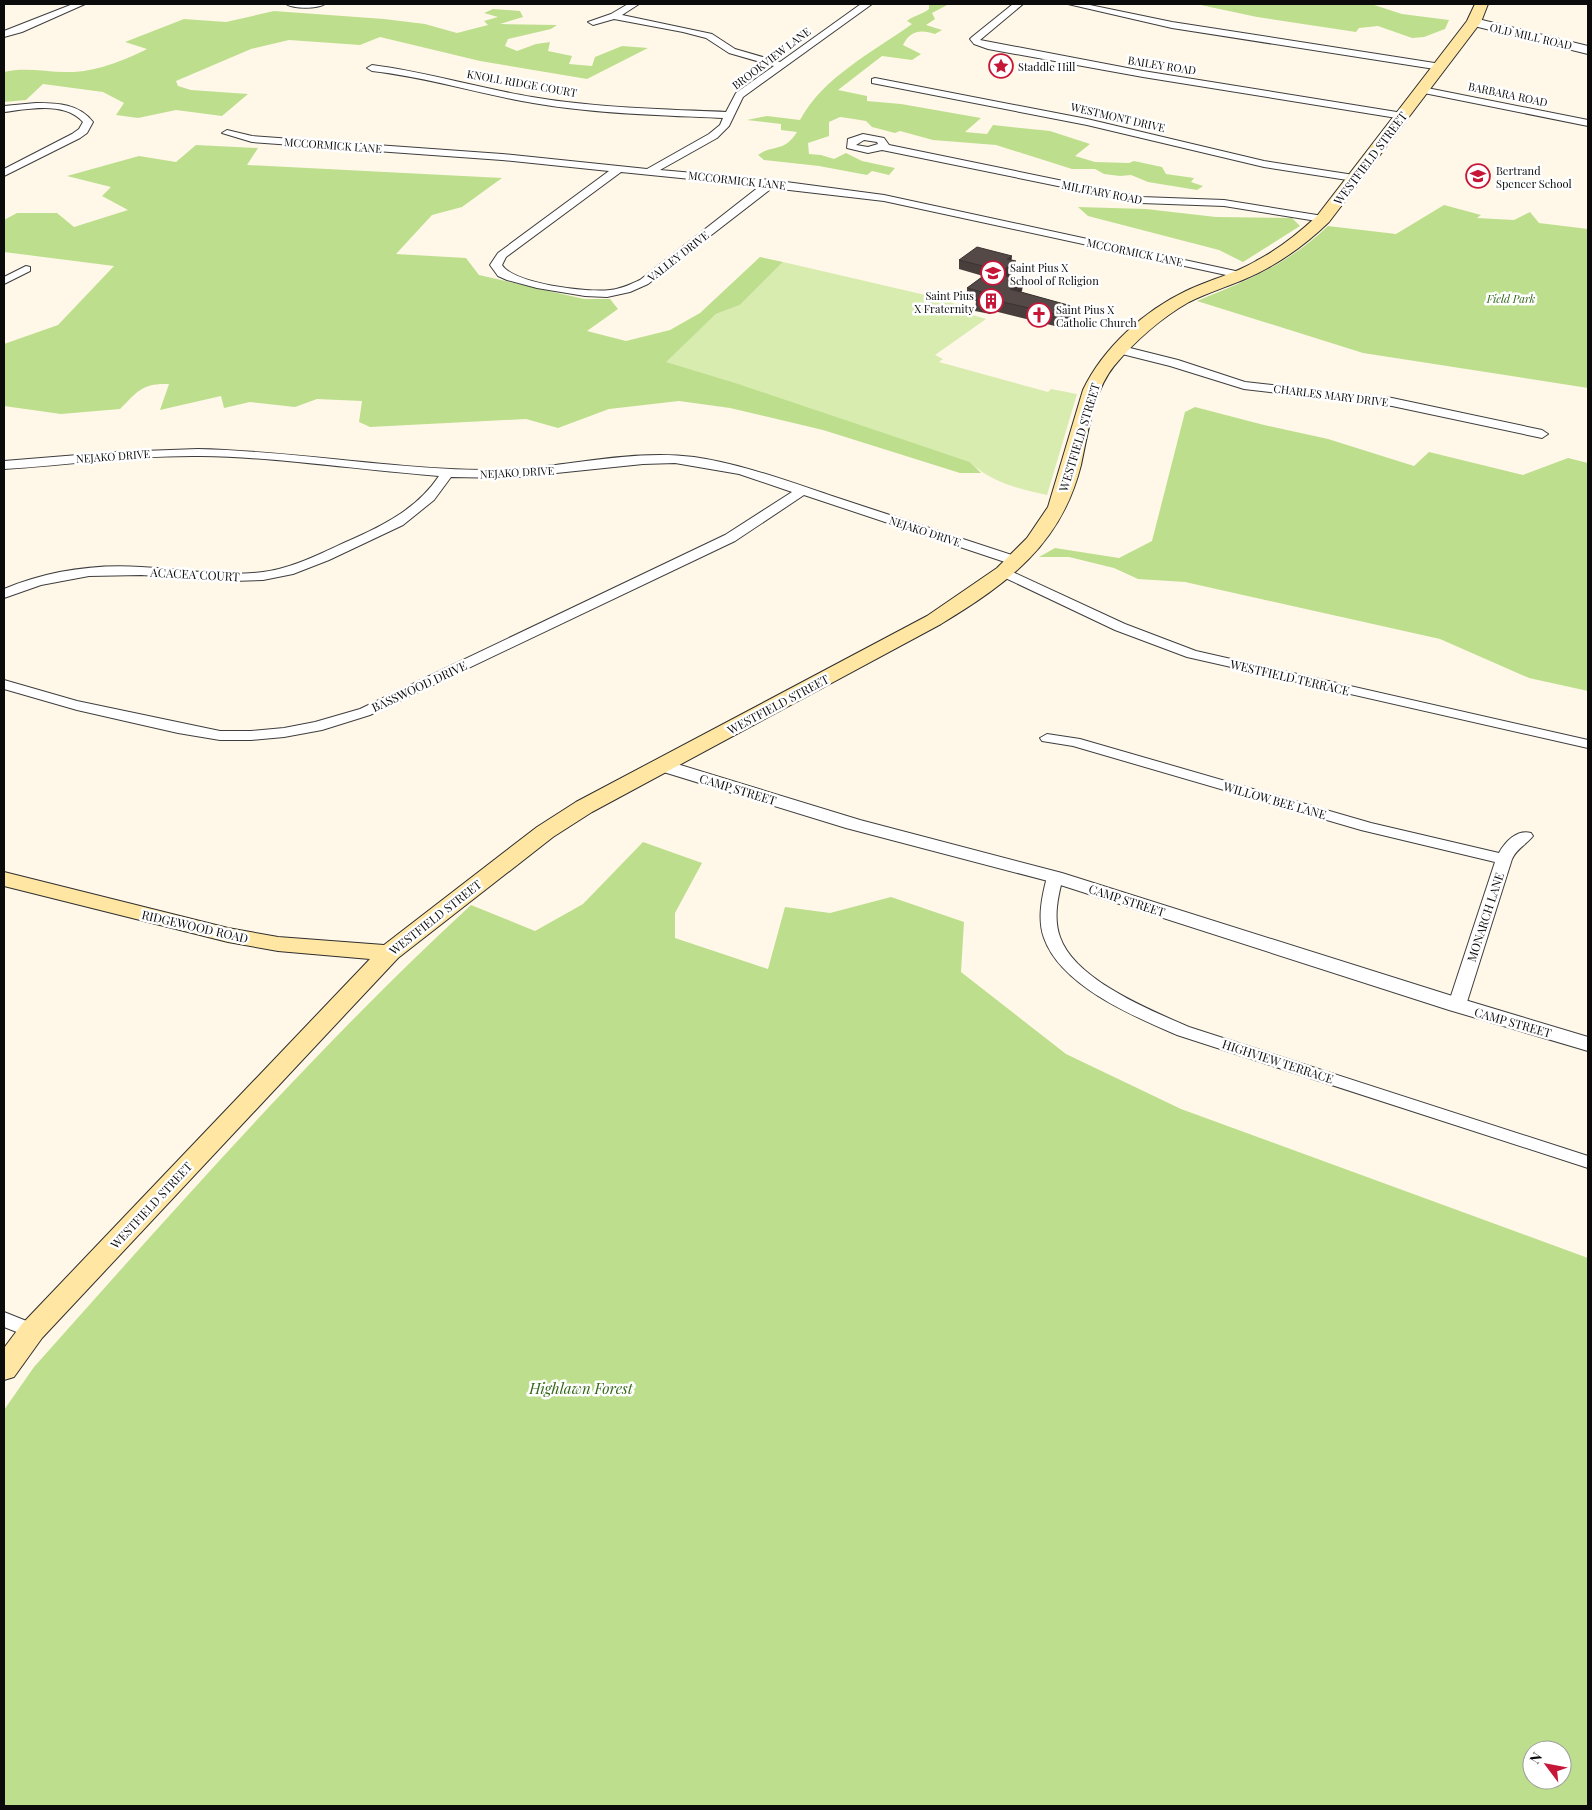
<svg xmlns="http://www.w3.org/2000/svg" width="1592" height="1810" viewBox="0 0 1592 1810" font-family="'Playfair Display',serif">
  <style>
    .green { fill: #d8ecaf }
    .forest { fill: #bddf8d; fill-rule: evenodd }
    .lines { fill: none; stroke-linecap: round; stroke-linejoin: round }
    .minor-casing { stroke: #3e3e3e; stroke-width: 2 }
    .tertiary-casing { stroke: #3e3e3e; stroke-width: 2 }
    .secondary-casing { stroke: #2d2d2d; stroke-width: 2 }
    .minor { fill: #fff; fill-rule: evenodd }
    .tertiary { fill: #fff; fill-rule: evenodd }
    .secondary { fill: #ffe7a3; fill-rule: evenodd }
    .wall { fill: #483f3c }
    .shaded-wall { fill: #3b3331 }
    .building { fill: #544946; stroke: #3b3331 }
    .labels { text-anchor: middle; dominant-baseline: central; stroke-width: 5; stroke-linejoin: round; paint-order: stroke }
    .far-street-label { font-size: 11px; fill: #0b0b0b; stroke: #fff }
    .far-poi-label { font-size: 11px; fill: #0b0b0b; stroke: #fff; text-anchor: start }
    .far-park-label { font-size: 11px; font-style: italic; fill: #336716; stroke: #fff }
    .street-label { font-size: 12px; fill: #0b0b0b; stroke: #fff }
    .near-park-label { font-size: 15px; font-style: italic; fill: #336716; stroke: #fff }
  </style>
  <rect width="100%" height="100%" fill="#fff7e8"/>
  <path class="green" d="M783 262 934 297 968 308 963 312 986 319 935 355 943 359 939 362 1048 392 1051 389 1077 394 1047 495C1019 489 990 482 970 462L665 362 716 314 740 305Z"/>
  <path class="forest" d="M929 4H949L932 13 935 19 926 25 942 30 935 34C920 29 910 31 903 45L921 54 912 60 882 56 838 90 867 96V101L901 104 981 118 965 132 987 134 993 125 1050 131 1090 144 1075 156 1095 162 1129 163 1134 161 1162 167 1166 174 1194 178 1191 182 1203 186 1197 190 1148 182 1131 175 1120 176 1104 174 1095 169H1072L996 145 933 140 900 131 895 133 872 127 866 121 854 119 840 117 829 122V136L808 143 809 154 821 155 834 159 846 153 862 161 895 168 889 175 872 171 867 175 819 166 764 160 758 155C773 144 784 153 797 132L781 130V124L747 120 767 116 800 120C823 77 873 52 912 24L907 21C914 15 922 15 929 9Z
    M1196 4H1371L1402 14 1449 20 1445 29 1424 37 1412 38 1378 26 1359 28 1356 32 1257 17Z
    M493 9 520 11 523 17 500 24 557 25 551 29 508 39 505 46 517 51 536 44 550 42 548 51 572 56 569 64 592 66 595 57 622 46 648 48 587 79 480 61 380 37 360 45 289 40 251 49 176 81 178 86 191 90 248 94 222 116 176 110 138 118 116 115 124 103 103 92 43 84 26 100 4 102V72C25 67 44 72 66 72 93 73 123 61 147 49L125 42 184 19 226 22 274 11 384 19 425 24 457 33 488 25 484 21 498 17 484 13Z
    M196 145 258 148 247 165 502 178 462 207 432 215 396 254 466 258 479 275 584 299H610L618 309 587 331 626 341 670 330 700 313 760 257 783 262 740 305 716 314 666 362 735 383 970 462 981 473H960L823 430 730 408 679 401 609 409 558 428 526 419 370 427 359 422 362 401 317 399 295 407 250 402 224 408 221 396 160 410 169 384C142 383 138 391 120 409L61 414 4 406V344L58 325 114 266 4 252V220L17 213H57L74 227 128 210 102 196 111 187 67 176 139 156 176 162Z
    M1444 205 1481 215 1477 218 1514 220 1530 212 1539 223 1588 229V388L1363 353 1197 301C1247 281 1288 264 1328 226L1396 234Z
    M1078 207 1146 209 1216 217 1292 218 1300 226 1243 262 1219 250 1088 216Z
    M1195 407 1264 425 1328 439 1414 466 1429 452 1523 475 1568 458 1588 463V691L1529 678 1440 639 1185 582 1138 579 1114 568 1069 557H1039L1055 548 1119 558 1152 541 1185 412Z
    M643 842 702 863 675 913V938L768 969 785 907 830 913 891 897 964 922 961 972 1066 1054 1181 1109 1588 1258V1806H4V1410L34 1367C175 1209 315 1049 471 905L535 931 583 904ZM1532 1750H1562V1780H1532Z"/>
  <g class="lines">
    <g class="minor-casing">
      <path id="minor" d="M73 4H85L22 32 4 37V31Z
        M286 4H325C317 9 294 9 286 4Z
        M628 4H639L622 15 712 34 735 49 780 62 861 4H872L743 97 729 126 717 138 660 170 771 180 884 195 1240 272 1246 275 1240 278 884 201 772 188 648 284 630 292 607 297 585 296 537 288 507 280 498 276 490 265 498 253 609 171 502 160 252 142 222 133 227 130 252 136 502 154 647 169 709 134 720 125 723 118C660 115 596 114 533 103 479 94 427 77 372 71L367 68 372 65C426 72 479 88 532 97 596 108 661 109 726 112L736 93 774 66 729 53 706 38 683 32 614 19 593 25 588 22 611 14ZM621 172 760 186 640 280C631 284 621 289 610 290 588 293 514 284 502 265L506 257Z
        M1013 4H1023L980 40 1143 71 1403 113 1408 116 1403 119 1143 77 988 49 974 44 970 39 972 37Z
        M1068 4H1085L1172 22 1441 64 1446 67 1441 70 1172 28Z
        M875 78 1087 119 1264 161 1354 175 1359 178 1354 181 1264 167 1087 125 872 83V79Z
        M1422 87 1588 120V126L1419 92V88Z
        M36 103C58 103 79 104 93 122L87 133 80 138 4 176V169L72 134 79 129 83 122C65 101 28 109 4 112V106Z
        M863 134 884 138 889 145 1141 197 1224 200 1323 216 1328 219 1323 222 1224 206 1141 203 882 150 868 153 847 148 848 139ZM864 140 877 142 878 144 868 147 856 145Z
        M26 266 30 267V271L4 284V277Z
        M1122 346 1178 360 1245 382 1392 398 1542 430 1548 434 1542 438 1392 406 1244 389 1170 366 1118 353 1116 350Z
        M198 449C294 451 389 469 484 470 554 471 625 448 694 457 742 464 787 481 832 496 895 517 958 537 1021 558L1023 561 1021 564H1011L804 495 735 541 370 715 322 730 284 737 251 740H220L178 733 77 710 4 689V680L77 701 220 731H251L284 728 315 722 360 709 725 535 792 492 739 474 675 463 643 464 508 478 451 477 434 500 403 525 329 560 293 574 263 580 232 581 141 575 89 576 41 585 4 598V589C47 571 95 564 141 567 182 569 222 577 263 572 295 568 325 551 355 538 388 523 418 507 439 476 359 470 280 457 201 456 135 455 69 465 4 469V461L115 452Z
        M1004 568 1125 624 1196 651 1588 740V748L1187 657 1115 630 999 575 997 572 999 569Z
        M1047 734 1080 739 1371 823 1499 853C1505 842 1517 829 1531 833L1533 836C1526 845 1517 848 1512 859L1466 1005 1463 1009H1451L1448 1005 1495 862 1361 830 1073 746 1042 741 1040 738Z
        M1055 872 1063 877C1058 896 1053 918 1060 937 1075 980 1150 1010 1189 1027L1588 1156V1168L1177 1035C1133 1016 1061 986 1044 938 1037 919 1042 896 1047 877Z
        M4 1312 39 1326 42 1331 39 1336 32 1338 4 1327Z"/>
    </g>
    <g class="tertiary-casing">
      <path id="tertiary" d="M1474 18 1588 46V54L1470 25 1468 22 1470 19Z
        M664 760 860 820 1062 873 1465 1000 1588 1037V1051L1449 1010 1048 881 846 828 657 770 654 766 657 762Z"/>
    </g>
    <g class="secondary-casing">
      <path id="secondary" d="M1475 4H1488L1481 22 1329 222C1304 246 1276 266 1245 279 1226 287 1207 293 1189 302 1161 318 1135 341 1114 366 1093 392 1088 433 1081 465 1061 545 1008 583 941 624L592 812 553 837 398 958 42 1338 14 1377 4 1380V1348L22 1324 370 959 278 951 228 942 4 886V872L228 928 278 937 384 945 537 827 576 802 927 616 997 568 1027 538 1048 507 1083 390C1103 348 1144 311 1186 291 1209 280 1234 274 1256 261 1279 249 1299 233 1317 216L1467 21Z"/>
    </g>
    <use href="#minor" class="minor"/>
    <use href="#tertiary" class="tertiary"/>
    <use href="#secondary" class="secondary"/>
  </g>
  <path class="wall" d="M959 260H1011L1016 271 1008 276 1023 280 1022 291 1021 292 1075 307 1074 318 1063 328 994 311 990 314 975 311 976 301 967 299V288L983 276 959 269Z"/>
  <path class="shaded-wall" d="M1012 256 1011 265 1016 261V271L1002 281V271L1007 259Z
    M1023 280 1022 291 1009 300 1010 289Z
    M994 300V311L990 314V303Z
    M1075 307 1074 318 1063 328 1064 316Z"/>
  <path class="building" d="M977 247 1012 256 1007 259 1016 261 1002 271 959 260Z
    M989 272 1023 280 1010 289 1075 307 1064 316 994 300 990 303 976 300 985 293 967 288Z"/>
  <defs>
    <g id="sight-ring" transform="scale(1.25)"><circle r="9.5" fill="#fff" stroke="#c61739" stroke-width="1.5"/><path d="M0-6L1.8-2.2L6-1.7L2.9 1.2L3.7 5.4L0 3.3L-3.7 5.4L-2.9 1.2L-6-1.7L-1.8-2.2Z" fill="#c61739"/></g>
    <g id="school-ring" transform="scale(1.25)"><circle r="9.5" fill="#fff" stroke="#c61739" stroke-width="1.5"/><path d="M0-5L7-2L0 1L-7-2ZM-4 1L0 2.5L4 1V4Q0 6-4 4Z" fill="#c61739"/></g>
    <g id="building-ring" transform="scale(1.25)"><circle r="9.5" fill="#fff" stroke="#c61739" stroke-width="1.5"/><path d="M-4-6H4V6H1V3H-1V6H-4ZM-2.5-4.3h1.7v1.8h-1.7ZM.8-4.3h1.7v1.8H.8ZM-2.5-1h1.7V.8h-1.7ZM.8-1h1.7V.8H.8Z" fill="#c61739"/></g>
    <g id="church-ring" transform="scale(1.25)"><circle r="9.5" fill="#fff" stroke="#c61739" stroke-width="1.5"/><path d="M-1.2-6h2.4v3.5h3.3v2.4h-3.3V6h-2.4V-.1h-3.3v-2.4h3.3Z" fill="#c61739"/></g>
  </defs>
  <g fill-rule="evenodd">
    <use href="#sight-ring" x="1001" y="66"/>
    <use href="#school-ring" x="1478" y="176"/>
    <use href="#school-ring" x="993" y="273"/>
    <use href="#building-ring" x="991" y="301"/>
    <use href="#church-ring" x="1039" y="315"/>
  </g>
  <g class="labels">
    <g class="far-street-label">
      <text transform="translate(1531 36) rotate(13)">OLD MILL ROAD</text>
      <text transform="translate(771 58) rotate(-37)">BROOKVIEW LANE</text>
      <text transform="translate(1162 65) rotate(9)">BAILEY ROAD</text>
      <text transform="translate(522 83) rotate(10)">KNOLL RIDGE COURT</text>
      <text transform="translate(1508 94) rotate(12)">BARBARA ROAD</text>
      <text transform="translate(1118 117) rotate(13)">WESTMONT DRIVE</text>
      <text transform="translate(333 145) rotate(4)">MCCORMICK LANE</text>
      <text transform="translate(737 180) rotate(6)">MCCORMICK LANE</text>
      <text transform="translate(1102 192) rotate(11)">MILITARY ROAD</text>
      <text transform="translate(1135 252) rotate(12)">MCCORMICK LANE</text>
      <text transform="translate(678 256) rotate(-38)">VALLEY DRIVE</text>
      <text transform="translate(1331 395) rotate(7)">CHARLES MARY DRIVE</text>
      <text transform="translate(113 456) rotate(-4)">NEJAKO DRIVE</text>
      <text transform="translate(517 472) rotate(-3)">NEJAKO DRIVE</text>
      <text transform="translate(925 531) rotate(18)">NEJAKO DRIVE</text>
    </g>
    <g class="far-poi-label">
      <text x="1018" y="66">Staddle Hill</text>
      <text x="1496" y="170">Bertrand<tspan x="1496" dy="13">Spencer School</tspan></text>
      <text x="1010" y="267">Saint Pius X<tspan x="1010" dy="13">School of Religion</tspan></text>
      <text x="974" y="295" text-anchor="end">Saint Pius<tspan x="974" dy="13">X Fraternity</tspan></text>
      <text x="1056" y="309">Saint Pius X<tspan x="1056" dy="13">Catholic Church</tspan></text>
    </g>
    <g class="far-park-label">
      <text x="1511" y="298">Field Park</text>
    </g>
    <g class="street-label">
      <text transform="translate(1370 158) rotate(-53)">WESTFIELD STREET</text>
      <text transform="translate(1079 437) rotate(-73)">WESTFIELD STREET</text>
      <text transform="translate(195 574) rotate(3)">ACACEA COURT</text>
      <text transform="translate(1290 677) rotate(13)">WESTFIELD TERRACE</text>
      <text transform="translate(419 686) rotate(-25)">BASSWOOD DRIVE</text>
      <text transform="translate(778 704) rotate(-28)">WESTFIELD STREET</text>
      <text transform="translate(738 789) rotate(17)">CAMP STREET</text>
      <text transform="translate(1275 800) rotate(16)">WILLOW BEE LANE</text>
      <text transform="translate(1127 900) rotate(18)">CAMP STREET</text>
      <text transform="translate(435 917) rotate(-38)">WESTFIELD STREET</text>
      <text transform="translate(1485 917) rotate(-72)">MONARCH LANE</text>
      <text transform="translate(195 926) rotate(13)">RIDGEWOOD ROAD</text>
      <text transform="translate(1513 1022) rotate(16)">CAMP STREET</text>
      <text transform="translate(1278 1061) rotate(18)">HIGHVIEW TERRACE</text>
      <text transform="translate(151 1205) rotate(-47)">WESTFIELD STREET</text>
    </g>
    <g class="near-park-label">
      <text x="581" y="1388">Highlawn Forest</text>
    </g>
  </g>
  <rect width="1592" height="1810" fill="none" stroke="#0b0b0b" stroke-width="10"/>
  <g transform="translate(1547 1765) rotate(302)"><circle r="24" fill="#ffffff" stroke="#9d9d9d"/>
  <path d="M0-4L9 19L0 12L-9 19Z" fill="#c61739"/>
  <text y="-8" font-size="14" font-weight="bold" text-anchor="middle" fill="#0b0b0b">N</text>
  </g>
</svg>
